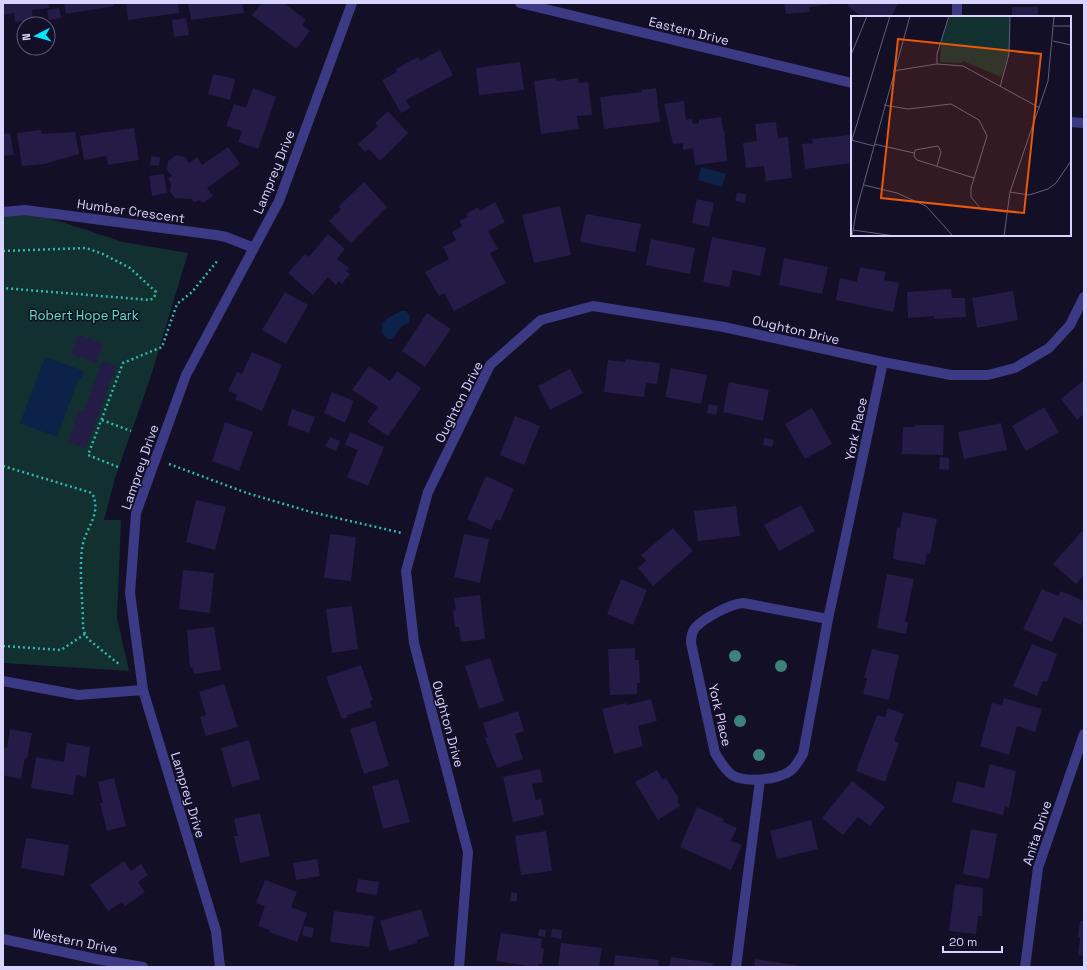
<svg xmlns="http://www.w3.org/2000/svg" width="1087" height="970" viewBox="0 0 1087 970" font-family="'Space Grotesk',sans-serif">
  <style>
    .green { fill: #12302f }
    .water { fill: #0c2248 }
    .building { fill: #241b47 }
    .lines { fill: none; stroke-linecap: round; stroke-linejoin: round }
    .path { stroke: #2fb8b0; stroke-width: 2.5; stroke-dasharray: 2 3; stroke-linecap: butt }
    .minor { stroke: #3d3a85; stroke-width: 10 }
    .tree { fill: #3d827b }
    .labels { text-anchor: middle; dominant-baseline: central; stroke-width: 3; stroke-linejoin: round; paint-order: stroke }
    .street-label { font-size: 13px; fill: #d9d4ff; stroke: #130f26 }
    .park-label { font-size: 13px; fill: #5fe0c0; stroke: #130f26 }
    .inset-road { fill: none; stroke: #625e7d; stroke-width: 1 }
    .view { fill: #e8590c; fill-opacity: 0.15; stroke: #e8590c; stroke-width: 2 }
    .inset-edge { fill: none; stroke: #d9d4ff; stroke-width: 2 }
  </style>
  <rect width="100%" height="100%" fill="#130f26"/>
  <path class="green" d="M25 210 123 242 188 253 150 379 115 478 104 520H121L117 618 129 671 3 663V212Z"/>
  <path class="water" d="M701 167 726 174 722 187 698 180Z
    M401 311H406L410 316 409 323 402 326 393 339H387L382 332V324L388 318Z
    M45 357 84 371 82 379 79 378 57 437 20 423Z"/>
  <path class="building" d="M3 3H48L49 8 32 10 33 20 15 22 14 13 3 15Z
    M64 3H113L114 6 66 14Z
    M126 3H178L179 13 128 20Z
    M188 3H242L244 13 191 20Z
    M262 3H284L306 20 302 25 310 31 296 49 252 15Z
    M784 3H831L832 4 809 7 810 12 786 14Z
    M849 3H898L891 17H863L847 6Z
    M1012 7H1038V17H1012Z
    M59 8 61 18 49 20 47 10Z
    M186 18 189 35 174 37 172 20Z
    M440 50 453 75 406 100 410 108 401 113 382 80 397 72 396 69 418 57 420 61Z
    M520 62 524 90 479 95 476 68Z
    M213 74 235 79 230 100 208 94Z
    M556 78 557 81 578 78 579 83 588 82 592 115 577 116 579 129 541 134 534 81Z
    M253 88 276 97 258 149 238 142 242 131 226 126 234 104 246 108Z
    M656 88 660 122 604 129 600 97 642 92 641 90Z
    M684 101 686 120 692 119 693 124 699 123V120L721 117 723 130H724L727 161 695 165 693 148 683 150V143L673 144 664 104Z
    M388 111 408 133 380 161 369 149 365 152 358 144 378 126 375 123Z
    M776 122 778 138 788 137 792 178 766 181 764 166 746 168 743 143 757 141 755 124Z
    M134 128 139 160 108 165 106 156 84 160 80 136Z
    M41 130 42 134 75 132 79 154 44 164 22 166 17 133Z
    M10 133 14 155 3 156V134Z
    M850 135 852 163 805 169 802 144 813 143 812 139Z
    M228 147 240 164 207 188 213 196 203 203 200 200 194 202 192 199 175 198 170 192 171 183 168 179 172 176 167 170 168 161 176 155 185 157 189 163 197 157 202 165Z
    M151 156 160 157 159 166 150 165Z
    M164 174 167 193 152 196 149 176Z
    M364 182 387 207 351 243 329 221 341 209 338 207Z
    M737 193 746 194 745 203 735 201Z
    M697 199 714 203 709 227 692 223Z
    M495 202 505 222 488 231 498 249 490 253 506 283 454 311 444 293 439 296 425 272 449 259 443 247 456 240 452 232 462 226 459 221 468 217 466 214 478 207 480 211Z
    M560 206 571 255 534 263 522 215Z
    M586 214 641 224 635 252 580 242Z
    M328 234 345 249 337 259 349 268 346 271 350 274 342 284 339 281 336 285 328 277 313 295 288 273 305 254 309 257Z
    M712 237 766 248 760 276 733 270 729 287 703 282Z
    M651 239 695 248 690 274 646 265Z
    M784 258 828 267 822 294 779 285Z
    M860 267 886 272 884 280 899 283 893 312 836 300 840 278 857 282Z
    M951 289 952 298H965L966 317 934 319V316L908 318 907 292Z
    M1013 291 1018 320 977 328 972 298Z
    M285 292 308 305 286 344 262 330Z
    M427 313 451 329 425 367 402 351Z
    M78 335 103 344 96 363 71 354Z
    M252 352 282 365 262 411 235 399 237 395 228 391 237 372 242 374Z
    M625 359 660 363 657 384 646 383 644 397 604 392 608 360 625 362Z
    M102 361 116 366 86 448 68 442 79 410 84 412Z
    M369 366 390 381 397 371 421 388 388 436 367 422 378 407 352 390Z
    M671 368 707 375 701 404 665 397Z
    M570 369 583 393 550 410 538 386Z
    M1084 380V414L1077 420 1061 399Z
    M729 382 769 390 763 421 723 412Z
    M332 392 354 401 345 423 324 413Z
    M709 404 718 406 716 415 707 413Z
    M1044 407 1059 432 1026 451 1012 426Z
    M812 408 832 444 805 459 785 424Z
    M292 409 315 417 309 433 287 425Z
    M515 416 540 426 524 465 500 455Z
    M225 422 253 432 239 471 212 461Z
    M1001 423 1007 450 964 459 958 432Z
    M915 425H944L943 455 902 454 903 427H915Z
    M350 432 384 447 368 486 347 477 358 450 345 445Z
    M330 437 340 441 336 451 325 446Z
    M764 438 774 440 772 447 763 445Z
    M940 457 949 458V470L939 469Z
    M486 476 514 489 500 521 496 519 491 530 467 519Z
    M196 500 226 507 215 550 186 542Z
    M801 505 815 531 779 551 764 525Z
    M736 506 740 536 698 541 694 511Z
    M903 512 937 519 930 554 927 553 925 565 893 559 897 527 900 528Z
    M673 528 693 551 653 586 638 568 646 561 641 555Z
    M1082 531 1084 533V575L1076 584 1053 564Z
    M330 534 356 537 351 581 324 578Z
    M464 534 489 539 480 583 454 577Z
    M183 570 214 573 210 613 179 609Z
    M887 574 914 579 905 622H908L906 634 877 628Z
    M621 579 647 590 633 625 607 614Z
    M1042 589 1058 596 1061 591 1084 601V618L1081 625 1064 617 1052 642 1023 629Z
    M480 595 485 639 461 642 459 627H455L453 611 456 610 454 598Z
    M352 606 358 649 332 653 326 609Z
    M214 627 221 670 194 674 193 667 190 668 187 630Z
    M1032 644 1057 654 1047 682 1043 681 1037 696 1013 686Z
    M635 648V660H639L640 683H637V694L610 695 608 649Z
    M872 649 899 655 889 700 863 694 867 678H864Z
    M490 658 504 701 479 709 465 666Z
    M361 665 373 700 370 701 372 707 347 715 348 717 342 719 326 677Z
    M224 684 238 727 206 736 200 717 206 715 199 692Z
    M1004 698 1042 709 1035 732 1017 726 1009 755 980 746 992 703 1002 705Z
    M651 699 657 721 638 726 643 746 614 754 602 709 626 703 627 705Z
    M888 708 904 714 894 741 899 743 885 782 856 771 877 715 885 717Z
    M518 711 524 731 515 734 523 759 497 768 485 738 488 737 483 723Z
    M375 721 389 766 364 774 350 729Z
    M10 729 32 733 27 758H25L21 779 3 775V747L7 748Z
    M249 740 260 779 232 787 221 748Z
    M67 743 90 747 86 777 76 775 73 795 31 788 36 757 64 762Z
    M990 764 1016 771 1009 808 1005 806 1003 815 952 802 957 781 984 788Z
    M540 769 543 782 532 784 536 800 541 799 544 815 513 822 503 777Z
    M657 770 663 780 666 778 679 799 677 800 680 806 658 820 635 782Z
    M114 778 126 826 107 831 100 803H103L98 782Z
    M398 779 410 822 383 829 372 786Z
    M852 781 885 807 870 826 858 817 843 835 822 818Z
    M697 807 724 819 723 822 737 828 731 841 742 845 731 870 680 847Z
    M260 813 270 856 240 863 234 836H238L234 819Z
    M811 820 818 849 777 859 770 831Z
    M971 829 997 834 989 879 963 874Z
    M546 831 552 871 521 875 515 836Z
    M26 838 69 845 64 876 21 868Z
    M317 859 320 876 296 880 293 863Z
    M124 861 131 871 141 864 148 875 138 882 145 892 125 906 122 902 108 911 90 885Z
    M358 879 379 882 377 895 356 892Z
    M265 880 297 892 291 907 307 913 297 942 269 932 270 930 258 926 265 906 256 903Z
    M955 884 983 888 982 916H978L976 934 949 931Z
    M511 892 517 893V901H510Z
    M421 909 429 936 417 940V943L389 951 380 921Z
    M334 911 374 916 369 947 330 942Z
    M1083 918H1084V956L1078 955 1080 938 1078 937 1080 921H1083Z
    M304 926 314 928 312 938 302 935Z
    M539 929 546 930 545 937 538 936Z
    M552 929 562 930 561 939 551 937Z
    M501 933 542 939 541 948 544 949 542 964H538V967H533L496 961Z
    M561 943 602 948 599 967H558Z
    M615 955 659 960 658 967H614Z
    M671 957 713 963 712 967H669Z
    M755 959 802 966 801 967H754Z"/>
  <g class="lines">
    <path class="path" d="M3 251 86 248 103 254 130 268 156 292 154 298 150 300 3 288
      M102 420 131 431
      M169 464 247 493 311 512 402 533
      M3 466 92 493C103 514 84 529 82 549 79 573 83 602 83 627L85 634 88 639 120 665
      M118 467 88 455 123 363 162 347 177 304 192 292 218 260
      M3 646 61 650 85 634"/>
    <path class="minor" d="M520 3 852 83
      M957 17V3
      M1070 122 1084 123
      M3 212 25 210 216 235 226 237 254 248
      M828 619 743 603C730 604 704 618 695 628 692 632 691 638 691 643L715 753C720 761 724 769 732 775 745 783 778 780 790 771 796 767 799 760 803 754L828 619 883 362
      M3 681 78 695 143 690
      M3 939 96 959 143 967
      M220 967 216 931 143 690 130 593 136 513 186 375 279 201 352 3
      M459 967 468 852 414 643 406 571 428 492 490 365 541 320 593 306 724 327 883 362 951 375H988L1015 368 1049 348 1070 325 1084 297
      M736 967 760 780
      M1025 967 1038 868 1084 734"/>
  </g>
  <g class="tree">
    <circle cx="735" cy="656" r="6"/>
    <circle cx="781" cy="666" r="6"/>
    <circle cx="740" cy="721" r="6"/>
    <circle cx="759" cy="755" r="6"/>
  </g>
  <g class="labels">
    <g class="street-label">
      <text transform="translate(689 31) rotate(14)">Eastern Drive</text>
      <text transform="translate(274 172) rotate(-68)">Lamprey Drive</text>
      <text transform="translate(131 211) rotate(8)">Humber Crescent</text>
      <text transform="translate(796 330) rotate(13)">Oughton Drive</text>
      <text transform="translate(459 402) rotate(-63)">Oughton Drive</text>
      <text transform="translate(856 429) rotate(-78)">York Place</text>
      <text transform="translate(140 467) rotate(-71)">Lamprey Drive</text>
      <text transform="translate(720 715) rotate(77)">York Place</text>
      <text transform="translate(448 724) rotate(75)">Oughton Drive</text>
      <text transform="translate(188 795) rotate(73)">Lamprey Drive</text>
      <text transform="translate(1037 833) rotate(-72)">Anita Drive</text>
      <text transform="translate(75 941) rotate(11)">Western Drive</text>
    </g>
    <g class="park-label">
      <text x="84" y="315">Robert Hope Park</text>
    </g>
  </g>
  <g transform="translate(851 16)">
    <rect width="220" height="220" fill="#130f26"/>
    <path d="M99 0H159L158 38 150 61 112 45 111 47 89 46 91 22Z" fill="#12302f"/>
    <path class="inset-road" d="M203 10H220M202 25 220 29M0 39 16 0M86 48V38L98 0M42 55 86 48 112 50 189 92M149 71 158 38 159 0M33 89 57 93 100 88 128 104 136 120 120 172V181L130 193 155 196M0 124 23 130M0 127 39 0M23 128 63 137M86 150 90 136 87 130 64 134 63 140 66 144 123 162M13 169 46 177 75 190 102 220M159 176 178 179 197 173 205 167 220 145M2 214 44 220M1 220 6 192 59 0M153 220 159 176 197 65 203 0"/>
    <path class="view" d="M47 23 190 38 173 197 30 182Z"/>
    <rect width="220" height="220" class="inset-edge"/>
  </g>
  <rect width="1087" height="970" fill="none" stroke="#d9d4ff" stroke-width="8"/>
  <g transform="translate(36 36) rotate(264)"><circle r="19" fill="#130f26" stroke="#625e7d"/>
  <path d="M0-3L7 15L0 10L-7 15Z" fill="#00e5ff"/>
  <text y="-6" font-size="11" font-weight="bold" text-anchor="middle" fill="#d9d4ff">N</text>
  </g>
  <path d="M943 946v6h59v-6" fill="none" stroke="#d9d4ff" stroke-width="2"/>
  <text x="949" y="946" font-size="12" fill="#d9d4ff" stroke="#130f26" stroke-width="3" paint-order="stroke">20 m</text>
</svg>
